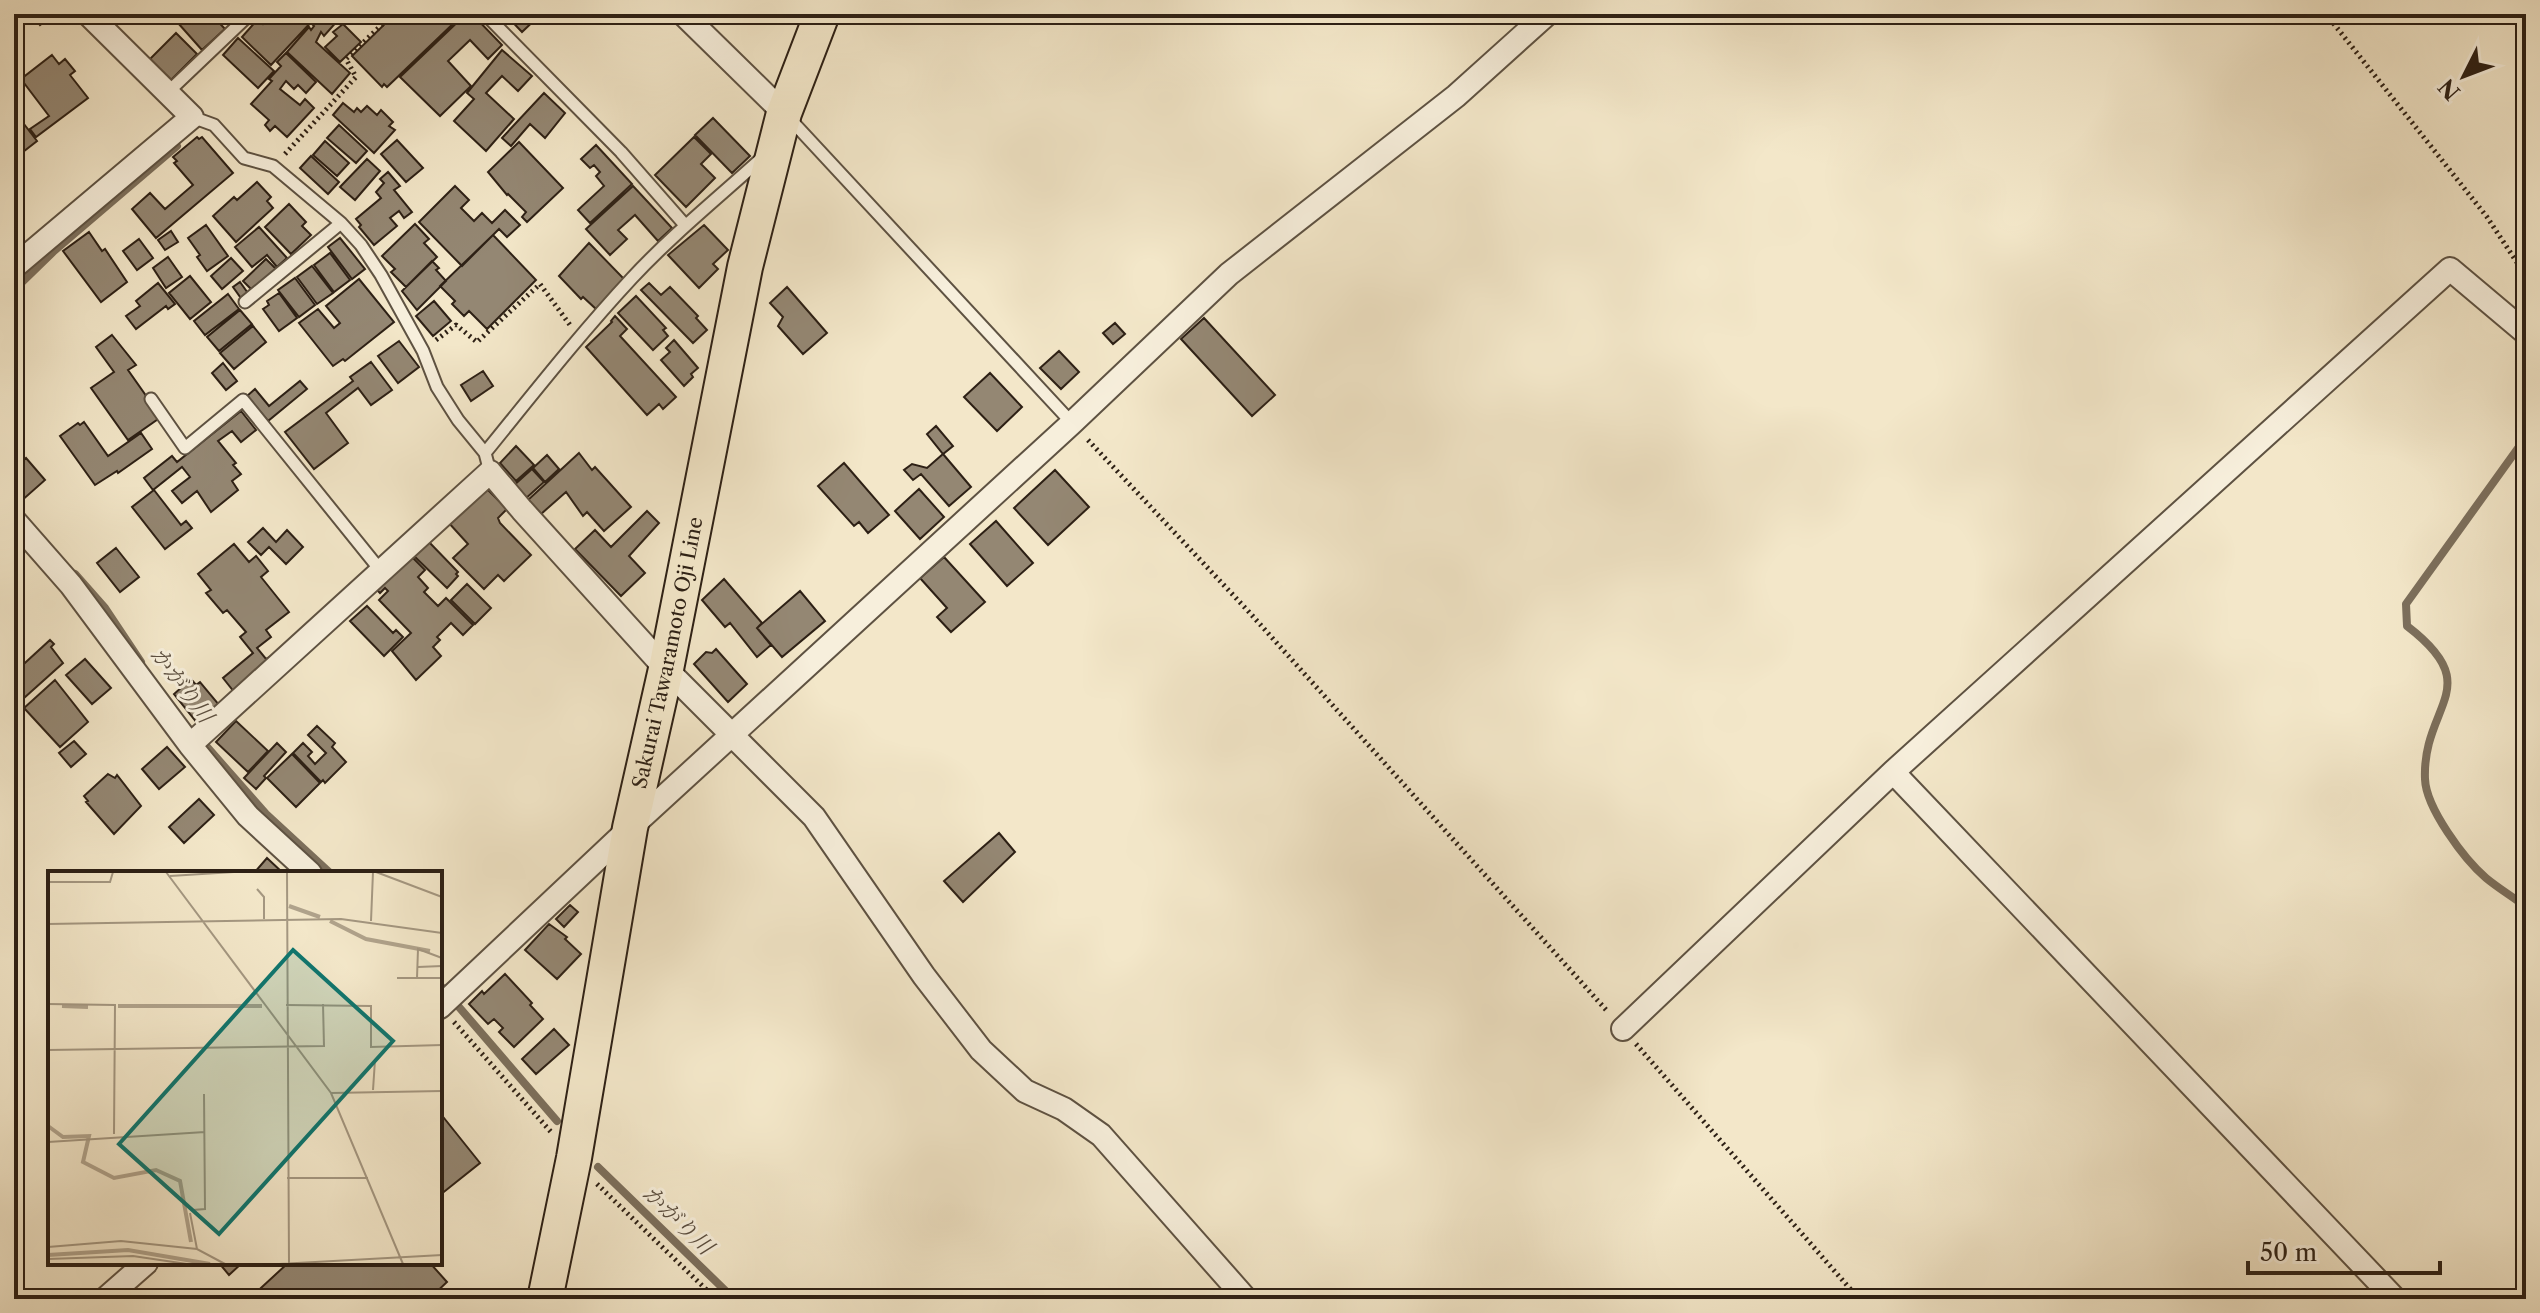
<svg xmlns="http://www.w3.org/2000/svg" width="2540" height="1313" viewBox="0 0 2540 1313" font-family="'Libre Caslon Text','Noto Serif JP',serif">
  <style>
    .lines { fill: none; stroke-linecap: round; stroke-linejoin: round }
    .stream { stroke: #7c6f5c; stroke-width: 8 }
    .building { fill: #948773; stroke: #2d2015; stroke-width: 2 }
    .lane-casing { stroke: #5e5242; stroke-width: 15 }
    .street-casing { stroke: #5e5242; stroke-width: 26 }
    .primary-casing { stroke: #2d2015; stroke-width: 38 }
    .path { stroke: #2d2015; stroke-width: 5; stroke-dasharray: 2 4; stroke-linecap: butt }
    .lane { stroke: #f7efdc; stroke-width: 11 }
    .street { stroke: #f7efdc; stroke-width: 22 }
    .primary { stroke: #f3e7c9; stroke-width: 34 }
    .labels { text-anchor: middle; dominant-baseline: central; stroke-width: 6; stroke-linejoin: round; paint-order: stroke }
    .street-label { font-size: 20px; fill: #2d2015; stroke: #f7efdc }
    .water-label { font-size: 22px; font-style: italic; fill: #5b4e3f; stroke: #f7efdc }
    .inset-river { fill: none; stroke: #b0a38c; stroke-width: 4 }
    .inset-road { fill: none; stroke: #a49781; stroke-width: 2 }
    .view { fill: #0f766e; fill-opacity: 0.15; stroke: #0f766e; stroke-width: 4 }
    .inset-edge { fill: none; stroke: #2d2015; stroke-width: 4 }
  </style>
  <rect width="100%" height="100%" fill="#f3e7c9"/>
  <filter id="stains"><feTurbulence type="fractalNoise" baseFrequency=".0025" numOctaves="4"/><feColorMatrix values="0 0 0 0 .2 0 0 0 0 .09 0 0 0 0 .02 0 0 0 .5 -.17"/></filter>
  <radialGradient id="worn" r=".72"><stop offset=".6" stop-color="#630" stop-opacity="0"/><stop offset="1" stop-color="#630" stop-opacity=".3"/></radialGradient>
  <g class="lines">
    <path class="stream" d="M14 290 54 251 177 146
      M2526 437 2406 604 2407 626C2488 688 2422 704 2425 779 2426 808 2464 859 2486 878 2498 888 2513 897 2526 907
      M75 574 105 608 141 662
      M200 739 266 814 330 873
      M440 985 557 1121
      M598 1167 734 1299"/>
  </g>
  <path class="building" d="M32 14H55L40 25Z
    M188 14H211L225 29 202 50 178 23Z
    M273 14H311L315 18 271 65 242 37 258 19 263 24Z
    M322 14H334L339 19 324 36 321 32 316 42 350 73 332 94 287 52 309 27 311 30 314 26 313 25Z
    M395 14 399 17 403 14H451L457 20 387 87 384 84 382 87 352 56Z
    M466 14H472L502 45 488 59 470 40 448 61 471 86 440 116 400 77Z
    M505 14H541L522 32Z
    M343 24 361 42 340 62 325 47 337 36 333 32Z
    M176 33 197 54 171 80 150 59Z
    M238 38 274 71 258 88 223 55Z
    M502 50 532 76 518 91 502 76 486 93 514 119 486 151 454 121 474 99 467 93Z
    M286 53 316 82 306 93 298 85 294 89 286 81 280 89 300 105 305 99 314 108 287 137 275 126 270 131 265 125 269 120 251 104 272 81 269 79 281 66 277 62Z
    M52 55 59 64 65 59 75 71 70 75 88 98 36 137 30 129 49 116 21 79Z
    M544 93 565 113 545 138 530 124 511 146 502 138Z
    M343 103 354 112 357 108 361 112 367 106 377 115 381 110 393 122 389 126 395 130 374 153 333 115Z
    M14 111 37 141 14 159Z
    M713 118 750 156 732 173 695 135Z
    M339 125 367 151 356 163 327 138Z
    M197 137 199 139 202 137 233 173 156 238 132 209 150 193 165 209 193 185 174 163 177 161 173 157Z
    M694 137 711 154 701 164 715 178 686 207 655 175Z
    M397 140 423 168 406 182 381 154Z
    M325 141 349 163 337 176 313 155Z
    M519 142 563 188 527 222 522 217 526 212 508 194 507 195 488 172Z
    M596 145 632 184 590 223 578 210 604 186 596 176 600 172 594 165 590 168 581 159Z
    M311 156 339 182 328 194 300 168Z
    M367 159 380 171 355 200 340 187Z
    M388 172 400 186 394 190 412 212 404 218 399 211 390 218 397 226 374 245 359 227 361 225 356 219 381 198 376 192 384 183 380 179Z
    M257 182 271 197 267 201 273 208 236 242 213 216 234 197 237 200Z
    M455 186 469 200 461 208 474 221 482 213 492 223 505 210 520 225 507 237 499 229 462 266 419 222Z
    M633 186 672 228 658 241 635 215 618 230 627 239 610 255 586 229Z
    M289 204 306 222 302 226 311 235 291 254 265 227Z
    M415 224 429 239 424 243 437 257 406 287 391 272 395 269 382 256Z
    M206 225 228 256 207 271 197 257 200 255 188 238Z
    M704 225 728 250 713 264 718 269 699 288 668 255Z
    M259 227 287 258 277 267 267 255 252 267 235 247Z
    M171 231 178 242 165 250 158 240Z
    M89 232 102 251 105 249 127 282 101 302 63 251Z
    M493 235 536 280 487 329 469 311 464 316 452 304 455 301 440 286Z
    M340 238 365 269 352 279 328 247Z
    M139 239 153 258 137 270 123 251Z
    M589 243 624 279 596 309 583 297 581 299 559 276Z
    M330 253 350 280 334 292 314 265Z
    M168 257 182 277 166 288 153 268Z
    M231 258 243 271 222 289 211 276Z
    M266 259 276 269 253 291 243 281Z
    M432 261 439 268 436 270 446 281 417 310 402 291Z
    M312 266 333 293 317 304 297 277Z
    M190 276 211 302 190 319 169 293Z
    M295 278 315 305 299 317 278 290Z
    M359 279 394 322 345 361 343 359 333 366 299 323 318 309 334 328 340 323 326 306Z
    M240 282 250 296 243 301 233 287Z
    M158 283 175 304 168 309 166 306 136 329 126 316 140 306 136 301Z
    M649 283 661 295 670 287 698 316 696 318 707 330 693 343 641 290Z
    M787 287 827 333 803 354 778 326 783 317 770 303Z
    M279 293 297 318 279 331 263 309 269 305 267 301Z
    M228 294 239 309 205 335 194 321Z
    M636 296 666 328 663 330 668 336 653 350 618 313Z
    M434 301 451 321 433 336 416 316Z
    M240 310 252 324 219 351 207 337Z
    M615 316 627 329 620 336 676 397 663 409 659 404 647 415 586 347 612 322 611 321Z
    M1204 318 1275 395 1252 416 1181 339Z
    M1115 323 1125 334 1113 344 1103 333Z
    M253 326 266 342 234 369 220 353Z
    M112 335 136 365 128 370 161 417 128 440 91 388 114 372 96 347Z
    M674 340 698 368 691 374 693 377 684 386 661 360 670 352 666 348Z
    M399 341 419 367 398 383 378 356Z
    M1059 351 1079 372 1061 389 1040 368Z
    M371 362 392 390 371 405 358 388 326 413 348 443 314 469 285 432 353 381 350 377Z
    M223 363 237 381 226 390 212 373Z
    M483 371 493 386 471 401 461 385Z
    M990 373 1022 407 997 431 964 397Z
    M300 381 307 389 268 421 247 396 255 389 269 406Z
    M241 411 256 430 241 442 232 431 218 441 236 463 233 465 241 474 232 481 238 490 211 512 197 491 182 503 172 491 190 477 182 467 153 490 144 478 172 456 177 462Z
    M84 422 108 456 141 433 152 449 118 473 117 471 95 485 60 436 78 423 80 425Z
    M936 426 953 446 943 454 927 434Z
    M516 446 534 465 516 481 500 463Z
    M579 453 592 470 595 467 631 507 604 531 587 512 583 516 566 492 541 514 528 500Z
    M943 454 971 487 949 506 921 474 913 480 904 470 912 464 927 468Z
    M547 455 559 469 545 482 533 468Z
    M26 458 45 480 19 503 14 498V469Z
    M844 463 889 515 868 533 859 522 854 526 818 486Z
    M532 469 544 482 524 500 512 487Z
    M1055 470 1089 507 1048 545 1014 508Z
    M485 487 507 509 498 518 500 523 531 555 504 581 498 575 484 589 453 558 468 544 448 522Z
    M919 489 944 517 920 539 895 511Z
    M154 490 181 525 186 521 192 528 165 549 132 507Z
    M647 511 659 523 629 556 645 573 621 596 575 549 595 530 611 547Z
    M996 521 1033 563 1007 586 970 544Z
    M263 528 276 542 287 530 303 547 286 564 269 547 261 555 248 542Z
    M428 541 458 572 456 574 458 576 447 588 413 555Z
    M234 544 249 562 256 556 268 571 261 577 289 612 266 630 271 637 257 648 266 659 271 656 273 659 235 693 223 678 253 653 240 637 246 632 227 610 223 613 206 593 211 590 198 574Z
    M116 548 139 577 120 592 97 563Z
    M411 556 425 570 418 577 428 588 424 592 438 606 446 598 473 625 463 635 451 623 437 637 440 640 433 647 441 656 416 680 392 651 411 633 379 600 388 591 385 588 380 593 377 590Z
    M944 557 985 602 951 632 937 617 947 608 920 578Z
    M724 579 762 623 757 628 771 645 757 657 730 623 725 627 702 600Z
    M467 584 491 608 475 624 451 600Z
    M800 591 825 621 782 657 757 628Z
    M367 606 393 633 396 630 403 637 384 656 350 621Z
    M50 640 54 644 51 647 63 663 14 707V673Z
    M716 649 747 684 728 702 694 664 706 652 712 653Z
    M85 659 111 688 92 704 66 675Z
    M191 679 196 685 200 682 220 706 198 724 174 694Z
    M55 680 88 722 60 747 24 708Z
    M236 721 268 751 248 772 216 742Z
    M317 726 335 743 332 747 346 762 325 783 323 780 321 782 293 753 303 743 312 752 308 756 315 764 326 753 308 735Z
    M74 741 86 754 71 767 59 753Z
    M277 743 286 752 264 776 266 778 256 789 244 778Z
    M167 747 185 767 159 789 142 769Z
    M292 754 320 783 296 807 267 778Z
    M108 774 115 778 117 775 141 806 114 834 86 802 88 801 84 796Z
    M199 799 214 815 184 843 169 827Z
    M999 833 1015 852 963 902 944 881Z
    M267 858 283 873H254Z
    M570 905 578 912 564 927 556 919Z
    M549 924 567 937 565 939 581 954 557 979 525 950Z
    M505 974 532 1003 530 1005 543 1019 514 1047 499 1032 503 1028 494 1019 488 1024 469 1004 482 991 484 994Z
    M554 1029 569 1045 536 1074 522 1059Z
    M440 1113 480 1163 440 1195Z
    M219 1263H242L229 1275Z
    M288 1263H430L447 1282 429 1299H249Z"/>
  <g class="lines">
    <g class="lane-casing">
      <path id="lane" d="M485 14 621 152 685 225
        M167 93 250 14
        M192 117 214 125 244 158 273 166 341 223 361 245 381 275 423 351 437 387 458 420 485 453 490 472
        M790 119 1072 423
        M245 302 341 223
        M151 399 185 448 243 400 381 571
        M485 453C533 394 580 334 632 278 673 234 719 197 763 157"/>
    </g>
    <g class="street-casing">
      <path id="street" d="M683 14 784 113
        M14 267 192 117 88 14
        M14 520 71 585 190 745 248 816 310 873
        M190 745 490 472 522 510 666 669 814 817 924 976 981 1050 1025 1091 1064 1109 1101 1135 1246 1299
        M1893 772 2395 1299
        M440 1007 630 828 1072 423 1229 274 1456 96 1547 14
        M1623 1029 1893 772 2450 269 2526 333
        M105 1299 146 1263"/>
    </g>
    <g class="primary-casing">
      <g id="primary">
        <path id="s1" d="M545 1299 574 1158 630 828 666 669 745 267 784 113 822 14"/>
      </g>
    </g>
    <path class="path" d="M2326 14 2487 217 2526 276
      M285 154 356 77 346 59 393 14
      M436 340 456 325 477 342 540 284 570 325
      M1088 440 1249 612 1608 1012
      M454 1022 551 1132
      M1636 1044 1859 1299
      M597 1184 716 1299"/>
    <use href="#lane" class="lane"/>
    <use href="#street" class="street"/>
    <use href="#primary" class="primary"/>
  </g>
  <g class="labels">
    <g class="street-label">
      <text stroke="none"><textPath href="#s1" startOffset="658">Sakurai Tawaramoto Oji Line</textPath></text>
    </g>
    <g class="water-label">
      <text transform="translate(182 685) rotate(53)">かがり川</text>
      <text transform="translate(678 1220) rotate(44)">かがり川</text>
    </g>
  </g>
  <g transform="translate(48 871)">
    <rect width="394" height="394" fill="#f3e7c9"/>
    <path class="inset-river" d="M241 35 272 46M282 50 318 68 382 80M14 135 40 136M70 135H214M0 255 15 266 41 265 35 291 66 307 108 299 132 310 143 371M0 384 80 379 162 393"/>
    <path class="inset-road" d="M118 1 283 222 355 393M239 1 241 393M328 1 394 26M122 5 186 1M0 11H62L65 1M209 18 216 26V48M323 50 325 1M0 53 293 48 394 62M370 96 394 95M349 107H394M369 107 370 78 394 87M0 133 67 134 66 263M238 134 323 135V176L394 174M0 179 276 175 275 133M325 219 327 189M283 222 394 220M0 271 157 261M239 307H320M145 339 157 338 156 223M142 342 149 378M0 376 73 370 149 378 177 393M0 388 85 385 139 393M231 393 394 384"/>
    <path class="view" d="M245 79 345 170 171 363 71 273Z"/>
    <rect width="394" height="394" class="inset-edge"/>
  </g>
  <rect width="2540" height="1313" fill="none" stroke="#f3e7c9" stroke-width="48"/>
  <rect x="16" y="16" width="2508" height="1281" fill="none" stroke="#2d2015" stroke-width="4"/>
  <rect x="24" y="24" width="2492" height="1265" fill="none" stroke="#2d2015" stroke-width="2"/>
  <g transform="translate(2464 76) rotate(228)" stroke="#f7efdc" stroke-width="6" paint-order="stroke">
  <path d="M0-6L14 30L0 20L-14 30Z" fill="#2d2015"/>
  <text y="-12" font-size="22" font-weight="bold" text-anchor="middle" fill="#2d2015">N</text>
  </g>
  <path d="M2248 1261v12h192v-12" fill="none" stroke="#2d2015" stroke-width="4"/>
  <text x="2260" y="1261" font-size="24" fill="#2d2015" stroke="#f7efdc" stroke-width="6" paint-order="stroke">50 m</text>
  <rect width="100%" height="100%" filter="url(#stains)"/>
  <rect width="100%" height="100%" fill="url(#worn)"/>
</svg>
